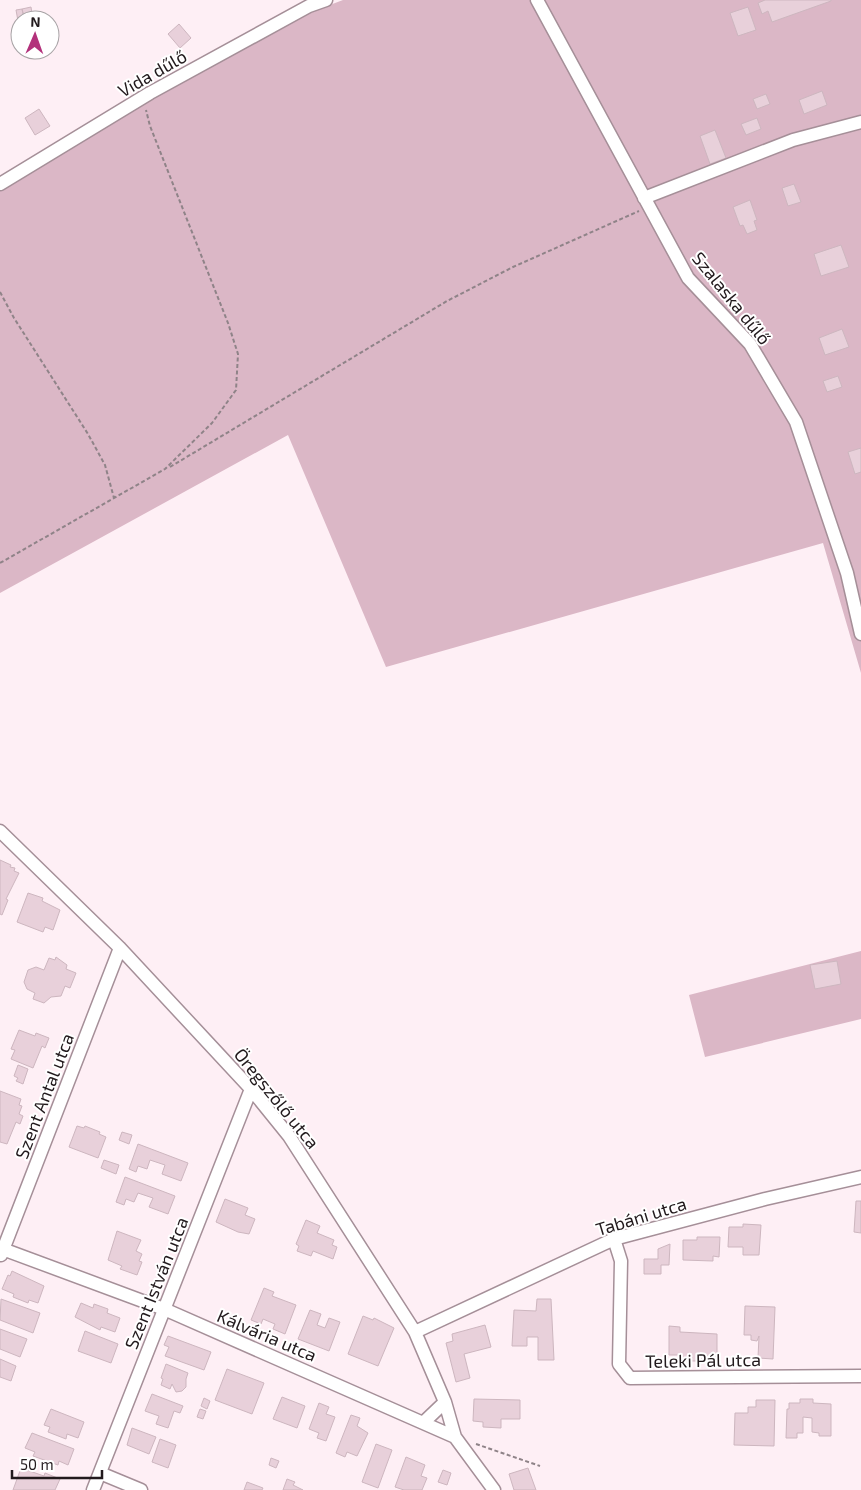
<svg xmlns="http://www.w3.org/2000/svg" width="861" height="1490" viewBox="0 0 861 1490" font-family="'Exo 2',sans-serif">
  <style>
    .green { fill: #dbb7c6 }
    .building { fill: #e8d0da; stroke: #cdb6bf }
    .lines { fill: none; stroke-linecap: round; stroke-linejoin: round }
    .street-casing { stroke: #a58f98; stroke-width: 15 }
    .path { stroke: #8f8388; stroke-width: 2; stroke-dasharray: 4 2.5; stroke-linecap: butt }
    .street { stroke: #fff; stroke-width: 12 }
    .labels { text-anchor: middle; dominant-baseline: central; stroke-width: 4; stroke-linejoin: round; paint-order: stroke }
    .street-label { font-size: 18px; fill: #221a1d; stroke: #fff }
  </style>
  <rect width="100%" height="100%" fill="#feeff5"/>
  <path class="green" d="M343 0H861V673L823 543 386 667 288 435 0 593V191L132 108 150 93 314 11Z
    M861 951V1019L705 1057 689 995Z"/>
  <path class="building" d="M765 0H831V1L772 22 768 11 762 14 758 3Z
    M31 7 33 20H25L22 9Z
    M748 7 756 30 738 36 730 13Z
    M22 9 24 19 18 21 16 10Z
    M179 24 191 38 180 48 168 34Z
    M822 91 827 105 804 114 799 100Z
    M766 94 770 104 757 109 753 99Z
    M39 109 50 126 35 135 25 118Z
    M757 118 761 129 746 135 741 124Z
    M715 130 726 158 710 164 700 136Z
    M794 184 801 202 788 206 782 188Z
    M750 200 757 220 754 221 757 230 747 234 743 225 740 226 733 207Z
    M841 245 849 267 821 276 814 254Z
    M842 329 849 347 825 355 819 338Z
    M838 376 842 387 827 392 823 381Z
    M861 448V472L855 474 848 452Z
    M0 860 11 865 10 867 15 868 14 871 19 873 6 899 8 900 2 915 0 914Z
    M28 893 43 898 42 901 60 910 53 930 45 927 43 932 17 922Z
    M56 957 67 965 66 969 76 973 70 988 65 986 61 996 51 997 44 1003 33 999 35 993 27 989 24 982 28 970 36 967 44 970 49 958 55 960Z
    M837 961 841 984 815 989 810 965Z
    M19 1030 35 1036 36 1033 49 1038 45 1048 42 1046 33 1068 11 1059 15 1050 11 1049Z
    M18 1065 28 1069 23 1084 16 1081 18 1078 14 1076Z
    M0 1091 21 1099 19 1105 22 1106 19 1114 23 1116 20 1124 16 1122 7 1144 0 1142Z
    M77 1126 84 1128 85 1126 100 1132 99 1134 106 1137 98 1158 69 1147Z
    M122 1132 132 1135 129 1144 119 1140Z
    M138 1144 188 1163 181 1181 162 1174 165 1165 150 1160 147 1169 138 1166 136 1172 129 1169Z
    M104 1160 119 1165 116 1174 101 1168Z
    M125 1177 175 1196 168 1214 149 1207 153 1198 138 1193 134 1202 126 1199 124 1205 116 1202Z
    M225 1199 248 1208 245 1215 255 1219 249 1234 238 1232 216 1222Z
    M856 1201H861V1233L854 1232Z
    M306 1220 320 1226 317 1233 334 1240 332 1245 337 1247 333 1259 313 1251 311 1256 297 1251 299 1246 296 1244Z
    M743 1224 761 1225 759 1255H743V1247H728L729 1227H743Z
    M117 1231 141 1240 136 1251 142 1254 139 1261 142 1262 137 1275 120 1269 122 1266 108 1260Z
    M697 1237H720L719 1257 713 1256V1261L683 1260V1240H697Z
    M670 1244 669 1265H661V1274H644V1259H658V1249Z
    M12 1271 44 1286 38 1303 29 1300 28 1303 13 1297 14 1294 2 1289 8 1275 10 1276Z
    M264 1288 274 1292 272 1296 296 1305 285 1334 273 1329 275 1324 263 1319 261 1324 251 1320Z
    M1 1299 40 1313 33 1333 0 1320Z
    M537 1299H551L554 1360H538V1337H527V1346H512L514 1310 536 1311Z
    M81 1303 93 1308 94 1304 108 1309 107 1313 120 1318 115 1332 101 1327 100 1330 75 1317Z
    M745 1306 775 1307 773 1359 758 1358 759 1336 757 1341 751 1340V1335H744Z
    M310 1310 321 1314 317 1325 325 1328 329 1318 340 1322 329 1351 298 1339Z
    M363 1316 373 1320 374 1318 394 1328 378 1366 348 1354Z
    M485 1325 491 1347 464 1354 470 1378 456 1382 446 1343 453 1341 452 1334Z
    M669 1326 680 1327V1332L717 1334V1356H704L703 1361H681V1355H669Z
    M0 1329 27 1339 20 1357 0 1349Z
    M85 1331 118 1344 111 1363 78 1351Z
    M168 1336 211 1352 204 1370 165 1356 169 1347 164 1345Z
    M0 1359 16 1366 11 1381 0 1377Z
    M166 1364 188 1373 186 1379V1387L182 1391 176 1392 172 1384 170 1389 161 1385 163 1379 161 1378Z
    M227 1369 264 1383 252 1414 215 1400Z
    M152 1394 183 1406 180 1413 174 1411 168 1428 156 1424 159 1416 145 1411Z
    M282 1397 305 1406 297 1428 273 1419Z
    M204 1398 210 1401 207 1409 201 1406Z
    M474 1399 520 1400V1419H501V1428L483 1427V1422L473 1421Z
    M800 1399H813V1403L831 1404V1436H819V1433L812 1432V1418L803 1417V1433H797V1438H786L787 1409H789V1403H800Z
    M756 1400H775L774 1446 734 1445 735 1413H748V1407H756Z
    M319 1403 329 1407 326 1414 335 1417 326 1441 317 1438 319 1433 309 1429Z
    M51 1409 84 1422 78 1438 67 1434 66 1439 48 1432 50 1427 44 1425Z
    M200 1409 206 1411 203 1419 197 1417Z
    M351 1415 360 1418 357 1426 368 1433 357 1456 347 1452 345 1457 336 1453Z
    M132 1428 156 1437 149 1454 127 1445Z
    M32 1433 74 1449 68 1465 59 1461 58 1465 33 1456 35 1452 25 1448Z
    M160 1439 176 1445 168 1468 152 1462Z
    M376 1444 392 1450 378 1488 362 1482Z
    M406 1457 425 1465 421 1476 427 1478 422 1490H404L395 1487Z
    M271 1458 279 1461 276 1468 269 1465Z
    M21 1468 44 1476 45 1473 60 1479 55 1490H13Z
    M528 1468 536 1490H514L509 1474Z
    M443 1470 451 1473 447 1485 438 1482Z
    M287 1479 295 1482 293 1485 303 1490H283Z
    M247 1482 263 1488 262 1490H244Z"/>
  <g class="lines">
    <g class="street-casing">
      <path id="street" d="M537 0 688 278 750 344 796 422 847 573 861 634
        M0 184 150 93 309 6 326 0
        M644 198 793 140 861 122
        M0 831 120 948 251 1089 289 1136 415 1332 445 1402 455 1437
        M614 1239 621 1261 619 1364 630 1378 861 1376
        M0 1248 164 1309 455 1437 494 1490
        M1 1255 120 948
        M415 1332 614 1239 765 1199 861 1177
        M424 1422 445 1402
        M100 1473 141 1490
        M93 1490 251 1089"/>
    </g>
    <path class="path" d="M0 292 14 318 88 434 105 465 114 498
      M170 467 447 301 513 267 639 211
      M0 563 165 469 212 423 236 390 238 354 228 323 150 126 146 110
      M476 1444 540 1466"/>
    <use href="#street" class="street"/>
  </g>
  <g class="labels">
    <g class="street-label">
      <text transform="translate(152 73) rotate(-30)">Vida dűlő</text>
      <text transform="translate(732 298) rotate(51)">Szalaska dűlő</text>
      <text transform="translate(44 1096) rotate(-69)">Szent Antal utca</text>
      <text transform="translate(277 1098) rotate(51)">Öregszőlő utca</text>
      <text transform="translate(641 1216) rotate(-17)">Tabáni utca</text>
      <text transform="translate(156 1283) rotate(-68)">Szent István utca</text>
      <text transform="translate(267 1335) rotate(23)">Kálvária utca</text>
      <text transform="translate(703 1360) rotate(-1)">Teleki Pál utca</text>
    </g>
  </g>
  <g transform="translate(35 35) rotate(2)"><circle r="24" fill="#ffffff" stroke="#a7a3a5"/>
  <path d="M0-4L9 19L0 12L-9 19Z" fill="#b3317b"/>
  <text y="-8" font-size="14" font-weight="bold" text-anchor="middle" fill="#221a1d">N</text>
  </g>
  <path d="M12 1470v8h90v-8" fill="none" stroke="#221a1d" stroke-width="2.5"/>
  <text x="20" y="1470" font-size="15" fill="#221a1d" stroke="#ffffff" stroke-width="4" paint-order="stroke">50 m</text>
</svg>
